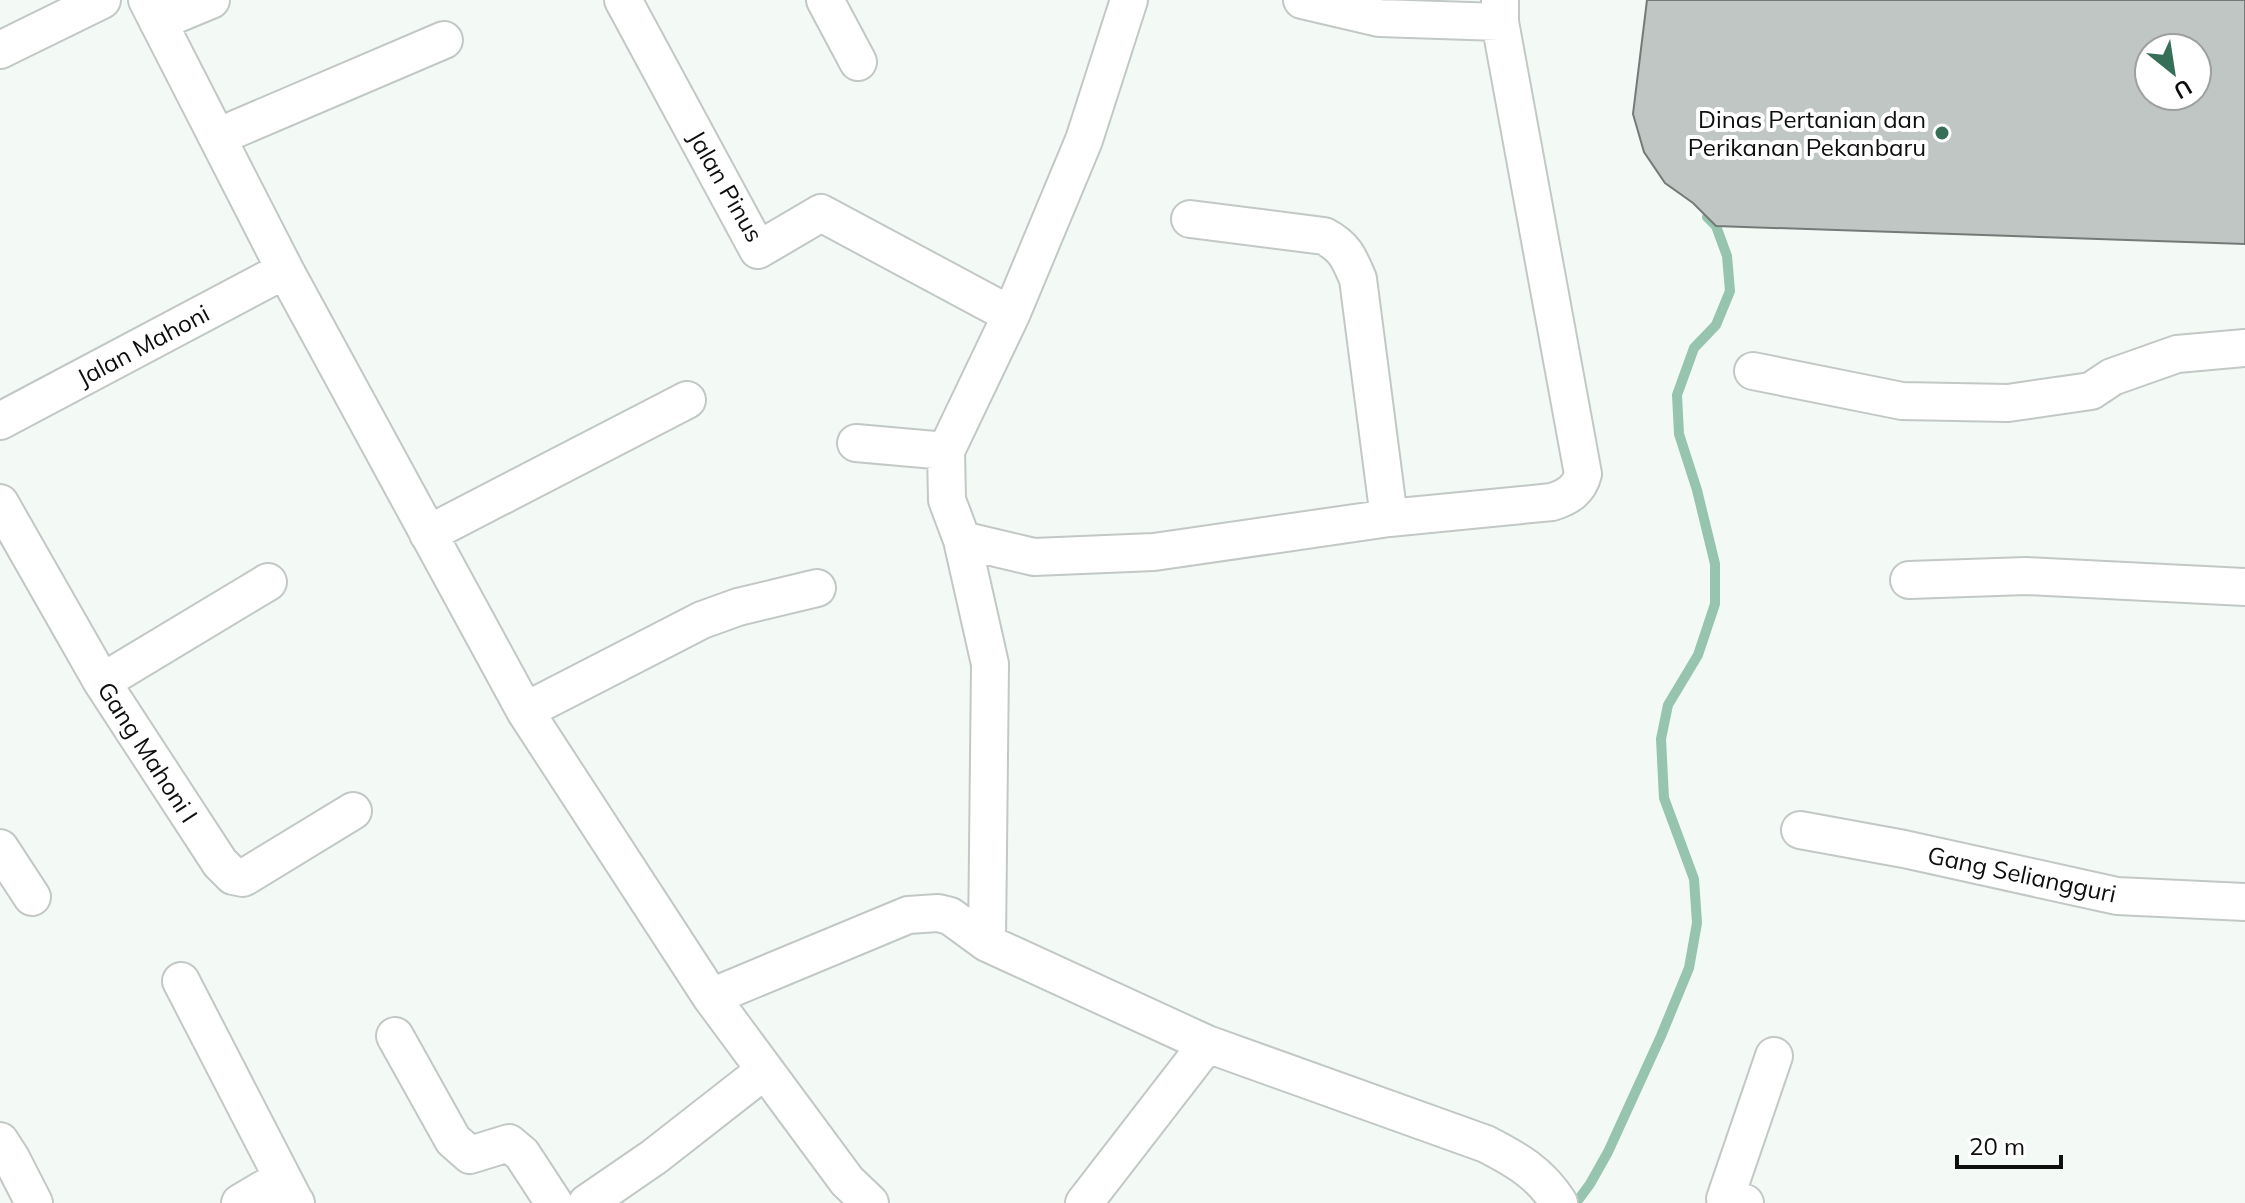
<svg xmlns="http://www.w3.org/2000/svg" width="2245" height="1203" viewBox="0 0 2245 1203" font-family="Mulish,sans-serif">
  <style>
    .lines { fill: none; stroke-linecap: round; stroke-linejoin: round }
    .stream { stroke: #97c4af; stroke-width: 10 }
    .building { fill: #bfc6c3; stroke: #747a77; stroke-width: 2; fill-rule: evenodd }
    .minor-casing { stroke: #c2c8c5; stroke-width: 40 }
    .minor { stroke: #fff; stroke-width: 36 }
    .poi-dot { fill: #366f58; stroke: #fff; stroke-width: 3 }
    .labels { text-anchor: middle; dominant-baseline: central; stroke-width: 8; stroke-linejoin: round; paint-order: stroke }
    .poi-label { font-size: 24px; fill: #0d0f0e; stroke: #fff; text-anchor: end }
    .street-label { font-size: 24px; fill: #0d0f0e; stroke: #fff }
  </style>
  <rect width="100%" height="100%" fill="#f3faf6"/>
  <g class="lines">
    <path class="stream" d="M1576 1203 1590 1184 1608 1152 1661 1036 1689 968 1697 923 1694 879 1664 798 1661 739 1668 705 1698 655 1715 604V564L1697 490 1679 434 1677 395 1694 348 1716 325 1730 291 1727 256 1716 226 1707 217"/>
  </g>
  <path class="building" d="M1647 0H2245V244L1716 226 1693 203 1665 183 1644 152 1633 114ZM2149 48H2197V96H2149Z"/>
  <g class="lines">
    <g class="minor-casing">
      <path id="minor" d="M147 0 285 270 525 711 711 997 847 1181 870 1203
        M623 0 758 250 821 213 1011 315
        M825 0 858 62
        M1302 0 1379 18 1500 22
        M158 22 211 0
        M0 50 102 0
        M217 137 444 40
        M1190 219 1324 236C1345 247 1349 258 1358 279L1389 518
        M1753 371 1902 401 2008 403 2091 391 2112 377 2177 354 2245 348
        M0 421 285 270
        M856 443 946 451
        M0 503 102 682 220 863 233 876 243 878 353 811
        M428 534 687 400
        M962 540 1034 557 1154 552 1389 518 1552 502C1568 497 1579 490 1583 474L1500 22V0
        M1909 580 2026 576 2245 587
        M102 682 268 582
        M525 711 702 620 738 607 817 588
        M1800 830 1904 849 2117 896 2245 902
        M0 848 32 897
        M987 943 990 664 962 540 947 500 946 451 1011 315 1084 140 1129 0
        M181 981 295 1202
        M711 997 908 915 938 913 950 916 987 943 1207 1044 1486 1144C1517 1160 1540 1173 1559 1203
        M395 1036 453 1140 470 1155 509 1143 522 1154 554 1203
        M0 1141 11 1158 34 1203
        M240 1203 267 1187H277L296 1203
        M587 1203 654 1157 764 1071
        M1084 1203 1207 1044
        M1745 1203 1725 1199 1774 1056"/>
    </g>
    <use href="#minor" class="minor"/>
  </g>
  <circle class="poi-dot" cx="1942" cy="133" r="8"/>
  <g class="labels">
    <g class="poi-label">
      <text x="1926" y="119">Dinas Pertanian dan<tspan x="1926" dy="28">Perikanan Pekanbaru</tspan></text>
    </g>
    <g class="street-label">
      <text transform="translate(726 186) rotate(60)">Jalan Pinus</text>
      <text transform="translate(143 345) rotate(-28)">Jalan Mahoni</text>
      <text transform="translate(148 752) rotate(57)">Gang Mahoni I</text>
      <text transform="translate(2022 874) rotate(12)">Gang Seliangguri</text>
    </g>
  </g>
  <g transform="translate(2173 72) rotate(150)"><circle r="38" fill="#ffffff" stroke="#9e9f9f" stroke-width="2"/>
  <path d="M0-6L14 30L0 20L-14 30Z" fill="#366f58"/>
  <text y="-12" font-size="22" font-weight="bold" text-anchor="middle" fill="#0d0f0e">U</text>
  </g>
  <path d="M1957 1155v12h104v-12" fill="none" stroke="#0d0f0e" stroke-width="4"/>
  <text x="1969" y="1155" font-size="24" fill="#0d0f0e" stroke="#ffffff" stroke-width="6" paint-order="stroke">20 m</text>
</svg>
